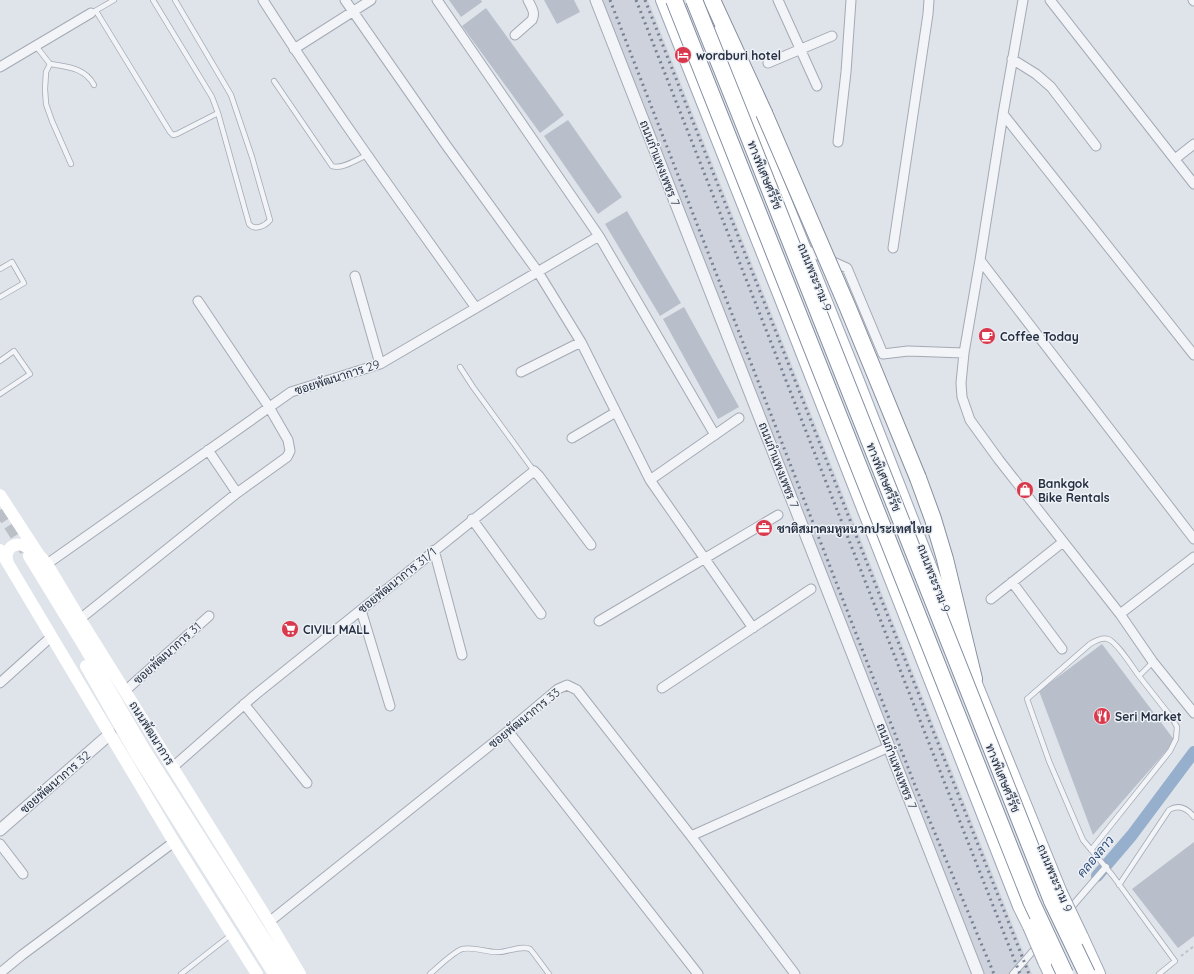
<svg xmlns="http://www.w3.org/2000/svg" width="1194" height="974" viewBox="0 0 1194 974" font-family="Quicksand,Sarabun,sans-serif">
  <style>
    .built { fill: #cdd2dc }
    .lines { fill: none; stroke-linecap: round; stroke-linejoin: round }
    .canal { stroke: #96afcd; stroke-width: 12 }
    .building { fill: #b8bfca }
    .secondary-tunnel { stroke: #babfc8; stroke-width: 12; stroke-dasharray: 12 6; stroke-linecap: butt }
    .service-casing { stroke: #a4aab4; stroke-width: 6 }
    .pedestrian-casing { stroke: #a4aab4; stroke-width: 8 }
    .minor-casing { stroke: #a4aab4; stroke-width: 11 }
    .tertiary-casing { stroke: #a4aab4; stroke-width: 13 }
    .primary-casing { stroke: #9da6b6; stroke-width: 16 }
    .motorway-casing { stroke: #858fa1; stroke-width: 18 }
    .path { stroke: #bdc1c8; stroke-width: 2; stroke-dasharray: 3 3; stroke-linecap: butt }
    .service { stroke: #f2f4f7; stroke-width: 4.5 }
    .pedestrian { stroke: #f2f4f7; stroke-width: 6 }
    .minor { stroke: #f2f4f7; stroke-width: 9 }
    .tertiary { stroke: #f2f4f7; stroke-width: 11 }
    .secondary { stroke: #fff; stroke-width: 12 }
    .primary { stroke: #fff; stroke-width: 14 }
    .motorway { stroke: #fff; stroke-width: 16 }
    .rail { stroke: #778195; stroke-width: 3; stroke-dasharray: 2 4; stroke-linecap: butt }
    .primary-bridge-casing { stroke: #9da6b6; stroke-width: 16; stroke-linecap: butt }
    .motorway-bridge-casing { stroke: #858fa1; stroke-width: 18; stroke-linecap: butt }
    .primary-bridge { stroke: #fff; stroke-width: 14 }
    .motorway-bridge { stroke: #fff; stroke-width: 16 }
    .labels { text-anchor: middle; dominant-baseline: central; stroke-width: 3; stroke-linejoin: round; paint-order: stroke }
    .poi-label { font-size: 12px; font-weight: bold; fill: #263042; stroke: #eef2f7; text-anchor: start }
    .street-label { font-size: 12px; fill: #263042; stroke: #eef2f7 }
    .water-label { font-size: 13px; font-style: italic; fill: #2d4d7a; stroke: #eef2f7 }
  </style>
  <rect width="100%" height="100%" fill="#dfe3ea"/>
  <path class="built" d="M594 0H648L1032 974H975Z"/>
  <g class="lines">
    <path class="canal" d="M1097 876 1132 835 1194 752"/>
  </g>
  <path class="building" d="M449 0H481L482 2 461 17Z
    M544 0H574L580 12 557 24Z
    M486 8 564 115 540 133 462 26Z
    M568 120 622 197 598 214 544 136Z
    M627 211 681 303 660 316 605 224Z
    M684 307 739 407 718 419 663 319Z
    M1102 644 1175 741 1093 835 1039 691Z
    M1194 842V936L1178 948 1132 889Z"/>
  <g class="lines">
    <path class="secondary-tunnel" d="M0 510 27 553"/>
    <g class="service-casing">
      <path id="service" d="M153 0 212 97 218 113 249 224C255 231 265 226 270 220L252 157 231 95 175 0
        M95 11 114 0
        M96 11 170 132 173 135 177 134 218 113
        M36 46 50 64 46 72 45 89 46 104 52 121 71 164
        M50 64C68 67 85 68 94 85
        M274 81 332 166C341 170 358 159 367 155
        M0 269 12 262 24 283 0 297
        M0 361 14 351 30 374 0 394
        M460 367 473 387 534 471
        M1153 662 1139 676C1133 668 1117 642 1108 639 1102 637 1095 641 1090 644L1027 699 1049 761 1083 840 1113 876 1175 961 1159 974
        M1091 850 1170 751 1176 739 1177 727 1172 718 1139 676
        M1119 885 1169 810C1179 804 1187 808 1194 817
        M181 974 232 934
        M430 974C438 967 452 953 462 949 474 946 487 953 499 952 507 952 522 945 530 949 533 952 545 969 549 974"/>
    </g>
    <g class="pedestrian-casing">
      <path id="pedestrian" d="M1068 911 1106 867
        M1013 974 1038 945"/>
    </g>
    <g class="minor-casing">
      <path id="minor" d="M263 0C330 105 403 206 476 308
        M345 0 446 145 538 272 581 342 650 480 753 628
        M437 0 599 236 715 435
        M778 0 817 86
        M1023 0 1003 114 980 260 964 353 961 383 962 397 970 420 999 460 1120 614 1153 662 1194 713
        M1050 0 1194 184
        M1193 0 1194 1
        M515 35 532 20C536 12 531 7 528 0
        M294 49 371 0
        M1012 59 1036 74 1051 87 1096 146
        M768 63 832 36
        M0 67 91 13
        M1003 114 1194 355
        M838 142 846 72 851 0
        M1175 159 1194 144
        M893 248 928 14 929 0
        M804 249 847 268 883 354 908 351 964 353
        M980 260 1194 539
        M355 276 380 364
        M521 372 581 342
        M572 438 616 412
        M208 450 237 493
        M650 480 739 418
        M472 519 541 614
        M434 550 462 655
        M47 564 291 392 380 364 599 236
        M1012 582 1062 649
        M991 599 1063 542
        M361 610 390 706
        M1120 614 1194 557
        M80 619 237 493 287 457 290 451 288 440 269 407 198 301
        M599 621 778 515
        M0 683 51 637
        M662 688 811 589
        M125 691 209 616
        M244 704 307 783
        M508 731 698 974
        M173 767 255 695 534 471 539 476 591 545
        M691 836 889 747
        M0 844 23 874
        M269 922 508 731 558 689 567 685 577 690 691 836 795 974
        M0 973 22 955 174 842"/>
    </g>
    <g class="tertiary-casing">
      <path id="tertiary" d="M596 0 978 974
        M0 830 110 734"/>
    </g>
    <g class="primary-casing">
      <path id="primary" d="M663 0 780 294 1020 906 1030 926
        M720 32 746 106 857 381 961 648
        M969 669 1060 893
        M1081 937 1098 974
        M1045 961 1051 974"/>
    </g>
    <g class="motorway-casing">
      <path id="motorway" d="M712 0 764 113
        M918 478 933 519 945 559 974 679"/>
    </g>
    <path class="path" d="M1181 956 1194 946"/>
    <use href="#service" class="service"/>
    <use href="#pedestrian" class="pedestrian"/>
    <use href="#minor" class="minor"/>
    <use href="#tertiary" class="tertiary"/>
    <path class="secondary" d="M0 495 39 555 47 564 80 619 269 922 300 974
      M0 550 174 842 257 974
      M29 556 84 646 144 749 287 974
      M8 563C4 554 10 542 22 545 27 546 32 550 36 553
      M86 666 136 754 274 974"/>
    <use href="#primary" class="primary"/>
    <use href="#motorway" class="motorway"/>
    <path class="rail" d="M610 0 916 788 994 974
      M636 0 1020 974
      M645 0 1029 974"/>
    <g class="primary-bridge-casing">
      <path id="primary-bridge" d="M1060 893 1081 937
        M1030 926 1045 961"/>
    </g>
    <g class="motorway-bridge-casing">
      <path id="motorway-bridge" d="M674 0 1031 901 1065 974
        M694 0 739 112 1052 901 1087 974
        M764 113 848 308 918 478"/>
    </g>
    <use href="#primary-bridge" class="primary-bridge"/>
    <use href="#motorway-bridge" class="motorway-bridge"/>
  </g>
  <defs>
    <g id="hotel-disc" transform="scale(0.9)"><circle r="9.5" fill="#da384c" stroke="#eef2f7"/><path d="M-6-4.5h1.5V1H6V5H4.5V3h-9V5H-6ZM-4 0a1.8 1.8 0 1 1 3.6 0ZM.5 0V-2.5h3Q6-2.5 6 0Z" fill="#fff"/></g>
    <g id="cafe-disc" transform="scale(0.9)"><circle r="9.5" fill="#da384c" stroke="#eef2f7"/><path d="M-5.5-4.5H6V0H3Q3 3.5 0 3.5H-2.5Q-5.5 3.5-5.5 0ZM3-3.2v2h1.7v-2ZM-6 4.5H4V6H-6Z" fill="#fff"/></g>
    <g id="shop-disc" transform="scale(0.9)"><circle r="9.5" fill="#da384c" stroke="#eef2f7"/><path d="M-5-2.5h2.3a2.7 3.5 0 0 1 5.4 0H5L5.5 6h-11ZM-1.5-2.5h3a1.5 2.3 0 0 0-3 0Z" fill="#fff"/></g>
    <g id="office-disc" transform="scale(0.9)"><circle r="9.5" fill="#da384c" stroke="#eef2f7"/><path d="M-6-3h4V-5.5h4V-3h4V5H-6ZM-1-4.5V-3h2v-1.5ZM-6 0V1H6V0Z" fill="#fff"/></g>
    <g id="supermarket-disc" transform="scale(0.9)"><circle r="9.5" fill="#da384c" stroke="#eef2f7"/><path d="M-6-5.5h2.5l.6 2H6L4.5 2H-2.5L-4.4-4H-6ZM-1.5 3.2a1.3 1.3 0 1 0 .1 0ZM3 3.2a1.3 1.3 0 1 0 .1 0Z" fill="#fff"/></g>
    <g id="restaurant-disc" transform="scale(0.9)"><circle r="9.5" fill="#da384c" stroke="#eef2f7"/><path d="M-5-6h1v4h1v-4h1v4h1v-4h1v5L-1.5 .5V6h-2V.5L-5-1ZM5-6V6H3V1.5H1.5Q1.5-4 5-6Z" fill="#fff"/></g>
  </defs>
  <g fill-rule="evenodd">
    <use href="#hotel-disc" x="683" y="55"/>
    <use href="#cafe-disc" x="987" y="336"/>
    <use href="#shop-disc" x="1025" y="490"/>
    <use href="#office-disc" x="764" y="528"/>
    <use href="#supermarket-disc" x="290" y="629"/>
    <use href="#restaurant-disc" x="1102" y="716"/>
  </g>
  <g class="labels">
    <g class="poi-label">
      <text x="696" y="55">woraburi hotel</text>
      <text x="1000" y="336">Coffee Today</text>
      <text x="1038" y="483">Bankgok<tspan x="1038" dy="14">Bike Rentals</tspan></text>
      <text x="777" y="528">ชาติสมาคมหูหนวกประเทศไทย</text>
      <text x="303" y="629">CIVILI MALL</text>
      <text x="1115" y="716">Seri Market</text>
    </g>
    <g class="street-label">
      <text transform="translate(660 163) rotate(69)">ถนนกำแพงเพชร 7</text>
      <text transform="translate(765 175) rotate(68)">ทางพิเศษศรีรัช</text>
      <text transform="translate(815 277) rotate(68)">ถนนพระราม 9</text>
      <text transform="translate(337 377) rotate(-18)">ซอยพัฒนาการ 29</text>
      <text transform="translate(779 465) rotate(69)">ถนนกำแพงเพชร 7</text>
      <text transform="translate(884 477) rotate(68)">ทางพิเศษศรีรัช</text>
      <text transform="translate(934 578) rotate(69)">ถนนพระราม 9</text>
      <text transform="translate(397 580) rotate(-39)">ซอยพัฒนาการ 31/1</text>
      <text transform="translate(167 653) rotate(-42)">ซอยพัฒนาการ 31</text>
      <text transform="translate(524 718) rotate(-39)">ซอยพัฒนาการ 33</text>
      <text transform="translate(152 733) rotate(58)">ถนนพัฒนาการ</text>
      <text transform="translate(897 766) rotate(69)">ถนนกำแพงเพชร 7</text>
      <text transform="translate(1003 778) rotate(68)">ทางพิเศษศรีรัช</text>
      <text transform="translate(55 782) rotate(-41)">ซอยพัฒนาการ 32</text>
      <text transform="translate(1055 878) rotate(67)">ถนนพระราม 9</text>
    </g>
    <g class="water-label">
      <text transform="translate(1095 856) rotate(-50)">คลองลาว</text>
    </g>
  </g>
</svg>
